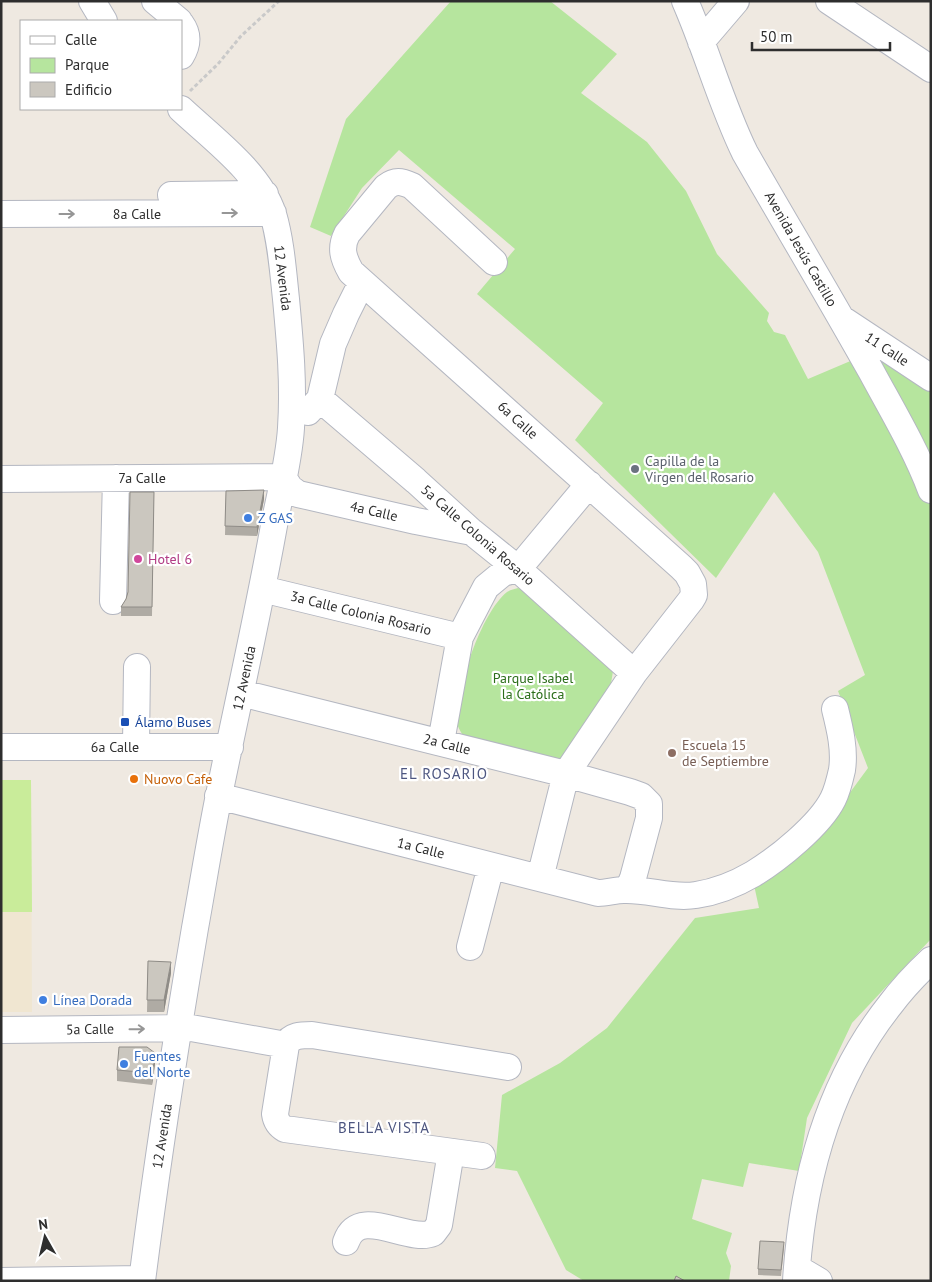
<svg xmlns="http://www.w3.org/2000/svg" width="932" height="1282" viewBox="0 0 932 1282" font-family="'PT Sans',sans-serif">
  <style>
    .education { fill: #f0e6d1 }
    .green { fill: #b6e59e }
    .pitch { fill: #c9ec9a }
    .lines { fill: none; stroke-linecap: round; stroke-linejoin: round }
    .minor-casing { stroke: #b4b7c1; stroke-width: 28 }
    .path { stroke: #c9c9c9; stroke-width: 3; stroke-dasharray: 4 2.5; stroke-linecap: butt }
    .minor { stroke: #fff; stroke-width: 26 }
    .wall { fill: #afaba4 }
    .shaded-wall { fill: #8e8b86 }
    .building { fill: #cbc7bf; stroke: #8e8b86 }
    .oneway { stroke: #969696 }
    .worship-dot { fill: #6b7280; stroke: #fff; stroke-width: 2 }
    .shop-dot { fill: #3f7fe0; stroke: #fff; stroke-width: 2 }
    .hotel-dot { fill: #d1479c; stroke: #fff; stroke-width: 2 }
    .transit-dot { fill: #1a4fb4; stroke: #fff; stroke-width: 2 }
    .education-dot { fill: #8d6e63; stroke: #fff; stroke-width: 2 }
    .food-dot { fill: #e8710a; stroke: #fff; stroke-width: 2 }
    .labels { text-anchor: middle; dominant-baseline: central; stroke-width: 4.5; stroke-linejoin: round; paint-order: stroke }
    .street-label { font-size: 14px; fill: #2e2e2e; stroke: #fff }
    .worship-label { font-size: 14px; fill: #5b616d; stroke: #fff; text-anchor: start }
    .shop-label { font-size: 14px; fill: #366cbe; stroke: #fff; text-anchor: start }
    .hotel-label { font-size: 14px; fill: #b23c85; stroke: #fff; text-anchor: start }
    .park-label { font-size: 14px; fill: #2c6e1b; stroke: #fff }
    .transit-label { font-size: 14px; fill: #164399; stroke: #fff; text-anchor: start }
    .education-label { font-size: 14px; fill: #785e54; stroke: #fff; text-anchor: start }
    .food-label { font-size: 14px; fill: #c56008; stroke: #fff; text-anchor: start }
    .neighbourhood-label { font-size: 15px; letter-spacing: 1px; fill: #4d5680; stroke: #fff }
  </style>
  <rect width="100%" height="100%" fill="#efe9e1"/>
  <path class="education" d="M1 780H31L32 1012H1Z"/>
  <path class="green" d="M451 1H550L617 54 581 93 647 142 686 191 717 254 769 313 767 321 774 332 785 335 808 379 874 351 931 387V939L852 1023 807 1118 799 1171 749 1163 743 1187 702 1179 692 1219 732 1233 726 1253 731 1266 729 1281H584L566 1270 517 1171 495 1168 502 1095 560 1063 607 1028 695 918 759 908 754 885 818 836 868 768 838 691 865 675 818 552 774 492 716 578 575 440 603 403 477 294 515 249 399 150 362 188 331 236 310 227 346 119Z
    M518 588 527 591 613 671 610 690 560 760 467 740C462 734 457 728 457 720 457 687 481 613 507 592 510 590 514 589 518 588Z"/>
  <path class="pitch" d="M1 780H31L32 912H1Z"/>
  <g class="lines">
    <g class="minor-casing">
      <path id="minor" d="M92 1 104 21
        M155 1 179 21
        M685 1C707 51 721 104 745 153 787 226 830 298 871 371 892 410 915 448 931 490
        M829 1 931 69
        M181 24C189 35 187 46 181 56
        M701 42 736 1
        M171 195 265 194
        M1 214 273 213
        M494 262 412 186C401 181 395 180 386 187L347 234C340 248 343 258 351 272L681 567 687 573 693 584 694 595 691 600 634 673 566 774 540 878
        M845 321 931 378
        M320 399 416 481 472 532 518 569 634 673
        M308 412 320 399 333 344 346 314 362 282
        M283 477 290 488 298 494 416 521 472 532
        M1 479 283 477
        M262 589 460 637
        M113 601 116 478
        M241 693 566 774 630 792 641 796 649 804V818L633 878 630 885 624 890
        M441 742 460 637 486 587 503 573 518 569 589 484
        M136 746 137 667
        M1 747H230
        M218 796 598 893C607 893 615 890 624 890 648 889 672 899 696 895 716 892 736 884 753 874 778 859 820 825 833 799 837 791 840 779 842 770 845 750 840 729 835 709
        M470 947 491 866
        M1 1030 191 1028 286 1045C291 1035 301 1035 312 1035L508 1067
        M286 1045 275 1114C276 1121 278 1125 285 1129L482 1156
        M346 1242C359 1204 408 1244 433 1233L439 1225 451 1152
        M797 1268 819 1281
        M1 1281 142 1279
        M142 1281C157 1163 175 1046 195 928 203 884 210 839 219 795 237 707 257 619 273 531 279 497 289 462 291 428 294 384 290 342 286 299 283 271 281 241 273 214 260 173 212 138 181 109
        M796 1281C802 1183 828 1083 890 1005 902 989 916 974 931 960"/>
    </g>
    <path class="path" d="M190 91 218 64 241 36 279 1"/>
    <use href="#minor" class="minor"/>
  </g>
  <path class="wall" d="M226 491 264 499 257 536 225 535Z
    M154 492 152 616H121V607L126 599Z
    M148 961 171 973 164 1012H147Z
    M155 1064 152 1085 117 1081V1070Z
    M784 1248 781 1276 758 1275V1269Z"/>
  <path class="shaded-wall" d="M264 490V499L257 536V527Z
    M171 962V973L164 1012V1000Z
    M155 1053V1064L152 1085V1073Z"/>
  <path class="building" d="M264 490 257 527 225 526 226 491Z
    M130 492H154L152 607H121L126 599 128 592Z
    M148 961 171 962 164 1000H147Z
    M119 1047H147L155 1053 152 1073 117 1070Z
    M760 1241 784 1242 781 1270 758 1269Z
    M676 1276 685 1281H674Z"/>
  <defs><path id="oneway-shaft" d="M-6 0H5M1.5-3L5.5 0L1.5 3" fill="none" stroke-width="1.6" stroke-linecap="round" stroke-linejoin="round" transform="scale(1.25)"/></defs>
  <g class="oneway">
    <use href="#oneway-shaft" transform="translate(230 213)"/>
    <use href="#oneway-shaft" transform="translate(67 214)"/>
    <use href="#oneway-shaft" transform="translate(137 1029) rotate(-1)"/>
  </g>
  <circle class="worship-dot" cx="635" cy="469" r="5"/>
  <g class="shop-dot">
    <circle cx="248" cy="518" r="5"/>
    <circle cx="43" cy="1000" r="5"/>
    <circle cx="124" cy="1064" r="5"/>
  </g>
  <circle class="hotel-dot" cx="138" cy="559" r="5"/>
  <rect class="transit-dot" x="120" y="717" width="10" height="10" rx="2.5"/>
  <circle class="education-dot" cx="672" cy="753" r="5"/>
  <circle class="food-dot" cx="134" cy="779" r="5"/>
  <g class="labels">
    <g class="street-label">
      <text x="137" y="214">8a Calle</text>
      <text transform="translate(801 249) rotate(60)">Avenida Jesús Castillo</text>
      <text transform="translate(283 278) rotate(83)">12 Avenida</text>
      <text transform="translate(887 349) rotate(33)">11 Calle</text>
      <text transform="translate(518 420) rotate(42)">6a Calle</text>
      <text x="142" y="478">7a Calle</text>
      <text transform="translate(374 511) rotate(13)">4a Calle</text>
      <text transform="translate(478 535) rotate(41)">5a Calle Colonia Rosario</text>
      <text transform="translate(361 613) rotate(14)">3a Calle Colonia Rosario</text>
      <text transform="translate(244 678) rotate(-78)">12 Avenida</text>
      <text transform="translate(447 744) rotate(14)">2a Calle</text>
      <text x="115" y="747">6a Calle</text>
      <text transform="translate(421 848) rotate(14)">1a Calle</text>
      <text transform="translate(90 1029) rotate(-1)">5a Calle</text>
      <text transform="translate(162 1136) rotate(-81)">12 Avenida</text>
    </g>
    <g class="worship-label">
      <text x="645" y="461">Capilla de la<tspan x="645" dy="16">Virgen del Rosario</tspan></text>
    </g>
    <g class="shop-label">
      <text x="258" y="518">Z GAS</text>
      <text x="53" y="1000">Línea Dorada</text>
      <text x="134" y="1056">Fuentes<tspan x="134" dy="16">del Norte</tspan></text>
    </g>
    <g class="hotel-label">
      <text x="148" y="559">Hotel 6</text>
    </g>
    <g class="park-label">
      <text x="533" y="678">Parque Isabel<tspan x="533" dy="16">la Católica</tspan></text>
    </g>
    <g class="transit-label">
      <text x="135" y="722">Álamo Buses</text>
    </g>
    <g class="education-label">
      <text x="682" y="745">Escuela 15<tspan x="682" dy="16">de Septiembre</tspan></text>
    </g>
    <g class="food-label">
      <text x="144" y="779">Nuovo Cafe</text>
    </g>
    <g class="neighbourhood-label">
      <text x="444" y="773">EL ROSARIO</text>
      <text x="384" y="1127">BELLA VISTA</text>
    </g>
  </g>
  <rect width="932" height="1282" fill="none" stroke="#2e2e2e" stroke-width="5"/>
  <rect x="20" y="20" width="162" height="90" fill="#ffffff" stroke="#ababab"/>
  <rect x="30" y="36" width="25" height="8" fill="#ffffff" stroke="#ababab"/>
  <text x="65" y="45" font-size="15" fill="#2e2e2e">Calle</text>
  <rect x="30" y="58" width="25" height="15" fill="#b6e59e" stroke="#ababab"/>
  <text x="65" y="70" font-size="15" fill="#2e2e2e">Parque</text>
  <rect x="30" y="82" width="25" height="15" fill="#cbc7bf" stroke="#ababab"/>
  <text x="65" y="95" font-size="15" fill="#2e2e2e">Edificio</text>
  <g transform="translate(45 1237) rotate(352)" stroke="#ffffff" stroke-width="4" paint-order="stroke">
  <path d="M0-4L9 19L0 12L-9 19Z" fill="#2e2e2e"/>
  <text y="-8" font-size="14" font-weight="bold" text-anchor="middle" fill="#2e2e2e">N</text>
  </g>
  <path d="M752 42v8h138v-8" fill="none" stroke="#2e2e2e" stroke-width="2.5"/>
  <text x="760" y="42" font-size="15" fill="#2e2e2e" stroke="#ffffff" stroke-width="4" paint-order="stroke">50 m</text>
</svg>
